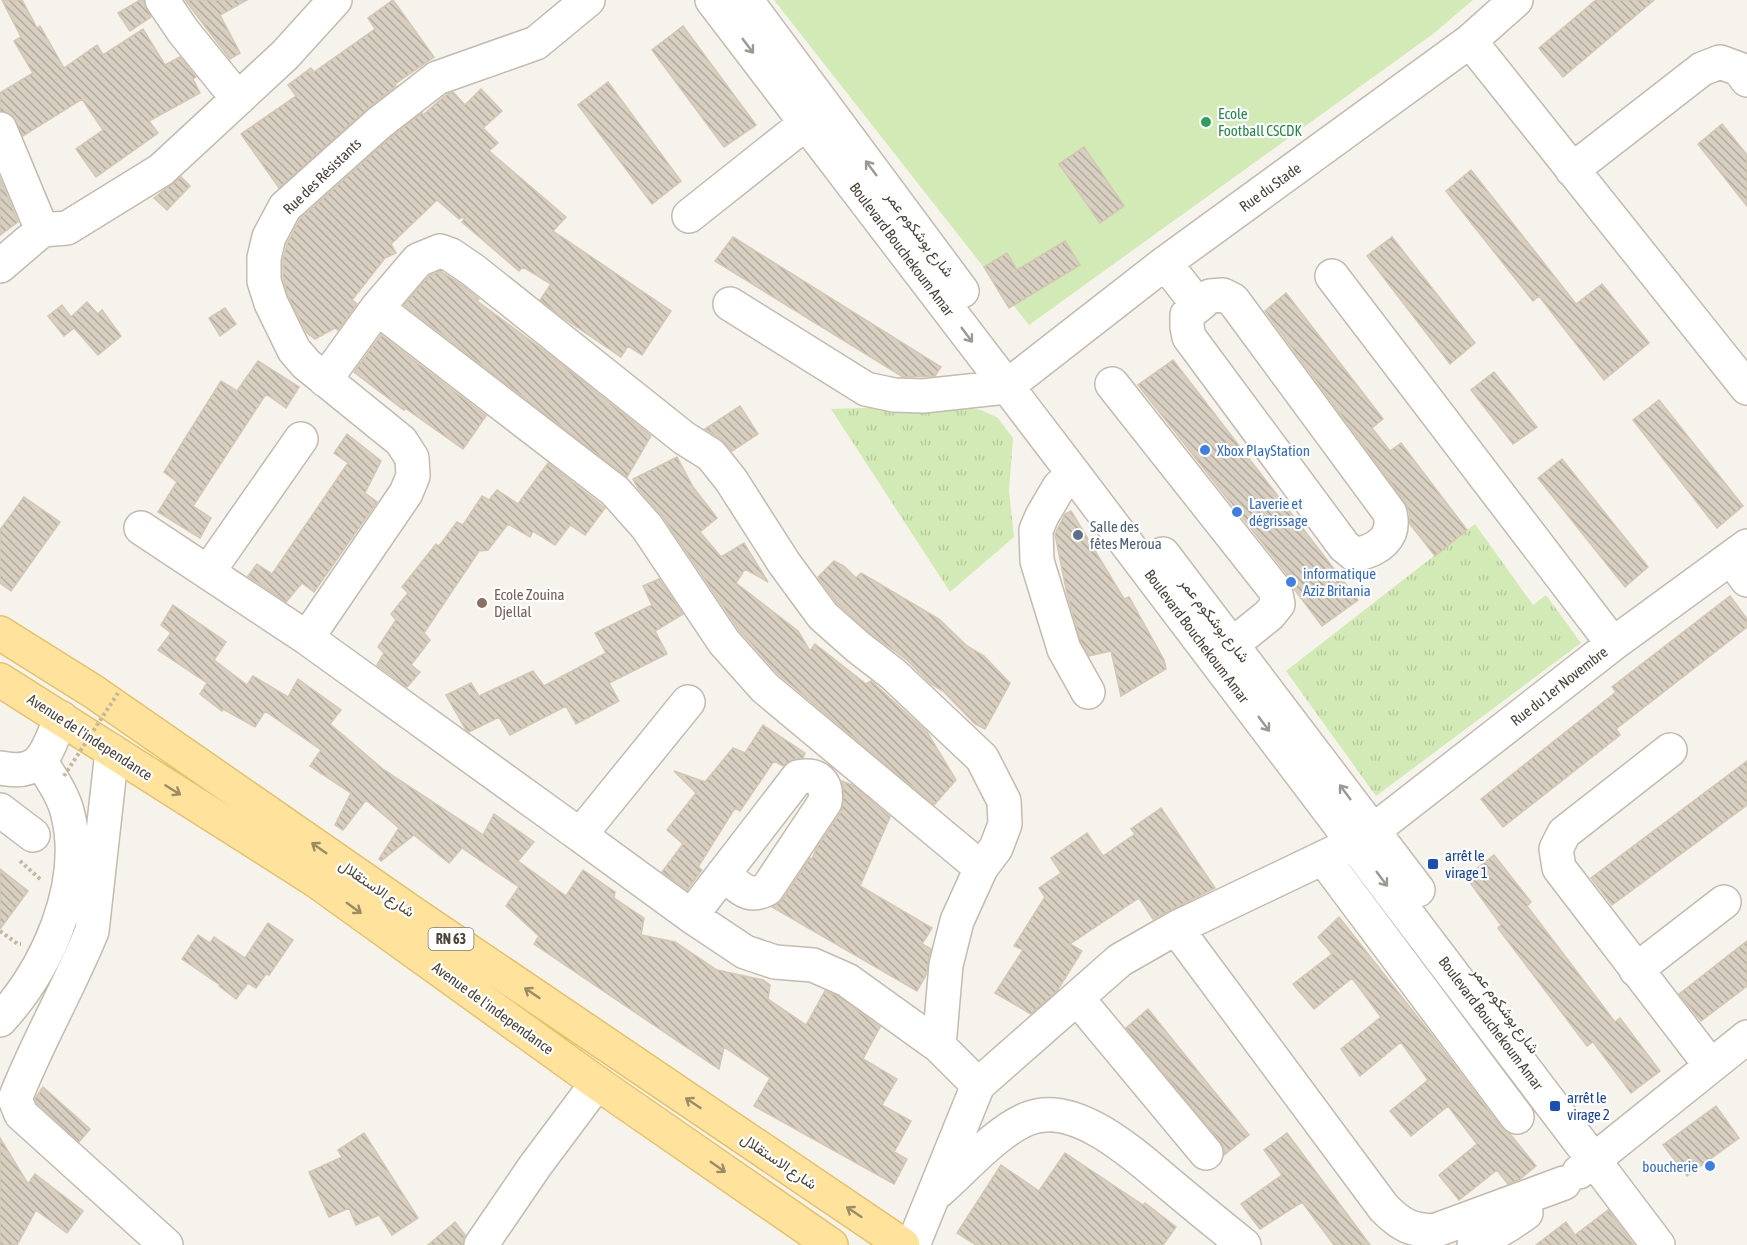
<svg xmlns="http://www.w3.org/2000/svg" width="1747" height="1245" viewBox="0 0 1747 1245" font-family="'Asap Condensed',Vazirmatn,sans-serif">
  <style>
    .grass { fill: url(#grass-tufts) }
    .pitch { fill: #d2eab5 }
    .building { fill: url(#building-back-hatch); stroke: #d3c7b4; stroke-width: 1.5 }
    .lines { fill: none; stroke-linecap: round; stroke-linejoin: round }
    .minor-casing { stroke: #c2bbae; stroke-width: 36 }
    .major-casing { stroke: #e6c16a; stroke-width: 36 }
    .path { stroke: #c4b79f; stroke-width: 4; stroke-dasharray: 3 3; stroke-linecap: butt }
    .minor { stroke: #fff; stroke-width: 33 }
    .major { stroke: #ffe39c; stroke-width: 33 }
    .path-bridge { stroke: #c4b79f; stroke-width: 4; stroke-dasharray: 3 3; stroke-linecap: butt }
    .oneway { stroke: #9c9892 }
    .oneway2 { stroke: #9c8c66 }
    .leisure-dot { fill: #2e9e5b; stroke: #fff; stroke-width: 2 }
    .shop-dot { fill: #3f7fe0; stroke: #fff; stroke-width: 2 }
    .service-dot { fill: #5c6f8a; stroke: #fff; stroke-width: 2 }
    .education-dot { fill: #8d6e63; stroke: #fff; stroke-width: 2 }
    .transit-dot { fill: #1a4fb4; stroke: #fff; stroke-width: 2 }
    .labels { text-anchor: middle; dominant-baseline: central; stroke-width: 4.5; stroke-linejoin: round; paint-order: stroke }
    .shield { fill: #fff; stroke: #817c74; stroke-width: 1.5 }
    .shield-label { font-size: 14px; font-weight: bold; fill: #4b4439 }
    .leisure-label { font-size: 15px; fill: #27864d; stroke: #fff; text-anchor: start }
    .street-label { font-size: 15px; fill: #4b4439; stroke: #fff }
    .shop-label { font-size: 15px; fill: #366cbe; stroke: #fff; text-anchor: start }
    .service-label { font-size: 15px; fill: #4e5e75; stroke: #fff; text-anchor: start }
    .education-label { font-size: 15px; fill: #785e54; stroke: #fff; text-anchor: start }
    .transit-label { font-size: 15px; fill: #164399; stroke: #fff; text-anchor: start }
  </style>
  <defs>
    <pattern id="grass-tufts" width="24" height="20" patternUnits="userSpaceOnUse" patternTransform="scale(1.5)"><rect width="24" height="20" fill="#d2eab5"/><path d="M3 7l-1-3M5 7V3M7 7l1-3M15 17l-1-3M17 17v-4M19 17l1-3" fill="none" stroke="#b6ca9c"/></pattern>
    <pattern id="building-back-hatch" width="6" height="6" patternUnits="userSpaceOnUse" patternTransform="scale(1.5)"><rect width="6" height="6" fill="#d8cfc1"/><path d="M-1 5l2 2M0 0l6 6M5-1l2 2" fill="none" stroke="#b1aa9e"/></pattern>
  </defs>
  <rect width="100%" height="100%" fill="#f6f3ec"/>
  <path class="grass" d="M954 405 981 410 998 418 1013 438 1009 491 1014 537 950 592 831 409Z
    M1475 524 1533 605 1546 595 1581 643 1376 796 1286 671Z"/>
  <path class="pitch" d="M774 0H1473L1433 34 1029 325Z"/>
  <path class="building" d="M2 0H22L37 28 40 26 64 68 97 45 103 55 143 29 165 65 180 57 196 77 193 79 200 93 149 121 158 133 96 177 76 149 103 130 82 99 23 136 12 115 0 111V93L33 73 14 41 21 37Z
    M140 0H143L151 17 130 31 118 13Z
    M185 0H247L220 15 240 53 230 59Z
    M393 0 434 57 395 84 396 86 367 109 279 188 241 134 296 96 288 85 311 68 314 72 375 29 368 18Z
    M1596 0H1654L1563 77 1539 48Z
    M683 26 756 125 724 147 652 50Z
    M608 82 681 181 652 204 578 105Z
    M481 89 502 111 483 128 498 143 489 151 566 217 553 231 671 311 642 355 628 346 621 357 559 315 540 300 551 284 523 267 519 271 462 222 466 216 459 219 437 200 391 244 396 253 385 258 352 300 357 304 338 330 335 328 315 339 307 333 288 296 283 278V260L287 244 300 219 391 137 422 113 423 115 446 95 453 92 465 105Z
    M1722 124 1747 155V206L1698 144Z
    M1084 147 1124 206 1100 223 1059 164Z
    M1471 170 1576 304 1602 284 1649 343 1604 380 1539 296 1533 301 1446 191Z
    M181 177 190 186 167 210 154 198Z
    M0 178 18 222 0 235Z
    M733 237 941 367 935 376 903 377 715 261Z
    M1392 237 1475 343 1450 364 1367 256Z
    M1065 241 1080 265 1009 308 984 267 1007 253 1017 270Z
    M440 271 462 285 479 299 477 301 551 356 651 436 627 477 404 305 429 276Z
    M1286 293 1383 419 1372 428 1390 451 1401 443 1467 530 1435 556 1410 524 1409 511 1405 502 1265 311Z
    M87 302 98 314 102 310 121 336 98 355 74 328 64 336 48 316 62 305 71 317Z
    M225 308 236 324 220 336 209 318Z
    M381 335 486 416 463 449 405 408 404 410 354 372Z
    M1173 360 1358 600 1322 626 1294 589 1290 578 1138 385Z
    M258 361 299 387 286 408 266 394 193 506 211 518 200 538 158 512 177 482 164 472 221 381 237 391Z
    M1494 372 1537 427 1513 444 1471 390Z
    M1659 400 1743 506 1717 528 1633 420Z
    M740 406 758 434 732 451 721 439 705 429Z
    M347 434 381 461 365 493 377 502 314 592 302 583 286 602 248 576 257 564 272 574 348 463 334 453Z
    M677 457 693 487 717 518 700 532 721 557 744 543 768 582 745 569 736 583 798 631 810 651 815 644 866 684 871 681 927 732 956 780 934 805 778 674 739 630 663 517 638 488 633 479Z
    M1562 459 1648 567 1625 587 1538 478Z
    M548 463 605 508 585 535 570 525 555 545 533 531 530 537 508 524 488 550 479 551 424 633 430 640 411 665 420 672 407 687 377 665 384 653 378 647 396 620 391 614 408 593 402 587 436 544 439 546 457 522 463 525 482 496 489 500 497 490 518 504Z
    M24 497 60 522 11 591 0 583V530Z
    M1071 511 1124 599 1129 597 1164 660 1166 669 1121 696 1111 651 1089 656 1081 642 1067 594 1055 534 1065 514Z
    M834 561 844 566 856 578 861 573 939 619 967 646 984 656 1010 683 985 729 975 724 943 691 931 684 907 660 870 633 837 603 818 577Z
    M659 579 683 614 655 631 667 654 609 683 619 701 576 724 566 706 510 735 499 717 469 732 466 730 446 695 471 683 479 696 533 671 544 686 606 653 595 633 652 605 643 586Z
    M1730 596 1747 619V627L1616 729 1620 735 1503 827 1481 799 1616 692 1612 687Z
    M173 605 226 642 214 660 247 685 253 676 288 697 298 679 341 710 330 724 384 770 483 835 494 814 534 842 518 861 566 896 583 870 615 892 614 898 644 918 641 935 675 942 717 970 763 980 770 985 768 999 806 1025 825 991 838 996 880 1027 863 1059 897 1079 882 1105 911 1121 894 1152 907 1159 894 1184 754 1106 770 1078 724 1047 719 1069 534 944 539 936 506 906 519 887 462 848 449 863 414 835 381 861 379 859 399 828 366 800 343 830 335 825 351 793 310 766 321 750 265 711 255 727 223 709 222 711 200 694 207 683 158 650 171 633 161 625Z
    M763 725 805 753 803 758 795 759 783 766 774 761 740 811 735 808 698 867 702 870 687 890 662 872 683 844 667 830 696 793 674 771 705 782 733 748 745 753Z
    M1747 761V805L1612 905 1591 878Z
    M842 781 854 786 890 817 860 886 932 928 922 944 931 949 926 975 917 991 772 907 783 899 810 858 812 859 816 849 841 812 844 796Z
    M1161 808 1215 888 1153 919 1139 898 1070 944 1082 951 1057 991 1031 1014 995 993 1023 950 1014 946 1045 897 1039 888 1061 873 1051 858 1087 833 1103 856 1135 834 1131 829Z
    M1494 855 1531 902 1527 906 1615 1022 1620 1018 1660 1071 1631 1093 1593 1042 1587 1046 1498 928 1501 925 1466 877Z
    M0 869 28 891 0 929Z
    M1339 917 1427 1029 1502 1128 1511 1135 1536 1166 1520 1179 1508 1184 1497 1170 1459 1200 1439 1175 1477 1144 1448 1106 1411 1136 1390 1111 1428 1080 1401 1042 1360 1076 1341 1049 1381 1017 1352 978 1314 1009 1293 984 1332 954 1318 937Z
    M268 923 293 940 269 975 266 974 256 988 248 983 236 999 219 986 220 985 182 959 198 935 210 943 214 937 245 958Z
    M1747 941V986L1701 1021 1679 994Z
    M1148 1009 1249 1135 1224 1155V1149L1220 1141 1126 1028Z
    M43 1087 90 1129 79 1142 37 1103 35 1099Z
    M1716 1106 1739 1138 1687 1176 1663 1145Z
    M364 1133 418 1218 392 1235 379 1215 356 1225 349 1208 329 1217 309 1172 342 1157 338 1150Z
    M1287 1133 1370 1245H1334L1302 1202 1260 1229 1241 1204 1282 1175 1264 1150Z
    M0 1138 28 1184 35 1174 83 1211 67 1233 36 1210 17 1245H0Z
    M1065 1153 1143 1205 1145 1203 1176 1227 1163 1245H976L957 1233 1001 1165 1039 1191Z
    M1608 1210 1634 1245H1536L1566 1222 1575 1235Z
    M455 1222 465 1235 462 1245H428Z"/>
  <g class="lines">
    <g class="minor-casing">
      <path id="minor" d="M162 0 183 31 238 99
        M712 0 1074 474 1658 1245
        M746 0 962 291
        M1470 41 1747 388
        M0 129 42 230 0 266
        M1572 170 1702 69 1720 62 1739 69 1747 80
        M689 216 806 123
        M42 230 67 228 161 170 285 55 335 0
        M1165 263 1198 305
        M1332 276 1613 644
        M1223 295 1233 300 1390 513C1396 538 1378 550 1355 555L1344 546 1189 337 1187 327V315L1210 296Z
        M730 304 866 389 894 395 923 396 1006 387 1165 263 1470 41 1516 0
        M377 308 615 491 647 527 724 642 765 688 981 868
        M325 380 377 308 418 260 440 251 451 255 473 270 684 438 711 455 731 480 784 563 823 616 858 647 893 674 982 758 1004 801 1005 824 996 848 981 868 957 921 946 965 939 1046
        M1112 384 1275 590 1278 604 1269 615 1233 644
        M1074 474 1059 487 1042 516 1036 530 1037 561 1064 649 1088 692
        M141 528 307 638 580 835 688 702
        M1163 554 1418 890
        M1731 558 1747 580
        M208 572 301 439
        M307 638 406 493 413 476 412 458 401 441 306 364 294 350 271 303 264 281V258L269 237 285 207 379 123 437 78 536 43 588 0
        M1670 750 1564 833 1556 849 1559 868 1711 1066
        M112 751 92 931C69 988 37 1042 15 1099L21 1114 166 1245
        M0 768C44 777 46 751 61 718
        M0 810 33 835
        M580 835 691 916 745 952 775 962 813 965 847 980 939 1046 978 1085
        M1323 858 1517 1117
        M691 916 798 777C817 773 828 782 825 802L767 889C747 900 739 886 723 874
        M1636 970 1724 902
        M1077 998 1206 1153
        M0 1020C47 969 85 885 68 815 64 796 51 778 41 762
        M1579 1172 1747 1037
        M1564 1183 1434 1231C1410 1230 1401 1225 1384 1208L1176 928 1354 843 1374 830 1613 644 1747 546
        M939 1191C965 1168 996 1132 1027 1119 1076 1098 1139 1159 1173 1187 1197 1207 1220 1226 1244 1245
        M481 1245 535 1166 597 1083
        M913 1245 978 1085 1120 960 1176 928
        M1474 1245 1510 1224 1526 1213"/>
    </g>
    <g class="major-casing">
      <path id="major" d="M0 633 94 692 417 916 903 1245
        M0 680 315 880 597 1083 831 1245"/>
    </g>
    <path class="path" d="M20 861 41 880
      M0 931 18 944H21"/>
    <use href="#minor" class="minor"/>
    <use href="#major" class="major"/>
    <path class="path-bridge" d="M64 776 118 693"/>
  </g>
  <defs><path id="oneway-shaft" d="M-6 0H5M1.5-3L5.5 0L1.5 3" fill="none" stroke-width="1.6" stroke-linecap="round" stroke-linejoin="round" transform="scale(1.5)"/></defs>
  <g class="oneway">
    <use href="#oneway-shaft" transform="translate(748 46) rotate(53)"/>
    <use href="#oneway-shaft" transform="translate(871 168) rotate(-127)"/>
    <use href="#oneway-shaft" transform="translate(967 335) rotate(53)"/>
    <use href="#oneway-shaft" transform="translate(1264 724) rotate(53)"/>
    <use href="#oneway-shaft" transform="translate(1345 792) rotate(-127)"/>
    <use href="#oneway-shaft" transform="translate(1382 879) rotate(53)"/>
  </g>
  <g class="oneway2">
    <use href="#oneway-shaft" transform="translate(173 790) rotate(32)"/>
    <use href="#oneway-shaft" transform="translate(319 848) rotate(-145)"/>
    <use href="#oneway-shaft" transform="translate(354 908) rotate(36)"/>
    <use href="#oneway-shaft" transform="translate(532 993) rotate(-146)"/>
    <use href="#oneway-shaft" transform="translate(693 1103) rotate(-146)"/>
    <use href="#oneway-shaft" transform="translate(718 1167) rotate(35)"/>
    <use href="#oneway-shaft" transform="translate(854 1212) rotate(-146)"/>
  </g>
  <circle class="leisure-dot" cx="1206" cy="122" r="6"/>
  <g class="shop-dot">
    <circle cx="1205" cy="450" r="6"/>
    <circle cx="1237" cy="512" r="6"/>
    <circle cx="1291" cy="582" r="6"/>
    <circle cx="1710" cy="1166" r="6"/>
  </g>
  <circle class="service-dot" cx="1078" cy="535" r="6"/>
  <circle class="education-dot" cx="482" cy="603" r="6"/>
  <g class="transit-dot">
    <rect x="1427" y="858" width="12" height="12" rx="3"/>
    <rect x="1549" y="1100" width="12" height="12" rx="3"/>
  </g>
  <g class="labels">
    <rect class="shield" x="428.5" y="928" width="45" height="22" rx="4.5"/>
    <g class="shield-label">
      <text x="451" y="939">RN 63</text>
    </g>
    <g class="leisure-label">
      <text x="1218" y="113">Ecole<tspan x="1218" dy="17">Football CSCDK</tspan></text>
    </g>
    <g class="street-label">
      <text transform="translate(322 176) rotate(-44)">Rue des Résistants</text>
      <text transform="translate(1270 187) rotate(-36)">Rue du Stade</text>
      <text transform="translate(920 234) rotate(53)">شارع بوشكوم عمر</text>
      <text transform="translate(902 249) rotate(53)">Boulevard Bouchekoum Amar</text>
      <text transform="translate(1215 620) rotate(52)">شارع بوشكوم عمر</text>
      <text transform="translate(1197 636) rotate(53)">Boulevard Bouchekoum Amar</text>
      <text transform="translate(1559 686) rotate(-38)">Rue du 1er Novembre</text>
      <text transform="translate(90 737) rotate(33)">Avenue de l'independance</text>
      <text transform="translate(377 888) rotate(35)">شارع الاستقلال</text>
      <text transform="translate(493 1008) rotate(36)">Avenue de l'independance</text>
      <text transform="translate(1506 1010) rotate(54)">شارع بوشكوم عمر</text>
      <text transform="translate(1491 1023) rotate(53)">Boulevard Bouchekoum Amar</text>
      <text transform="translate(779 1161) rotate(34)">شارع الاستقلال</text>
    </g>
    <g class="shop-label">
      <text x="1217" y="450">Xbox PlayStation</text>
      <text x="1249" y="503">Laverie et<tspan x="1249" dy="17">dégrissage</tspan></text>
      <text x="1303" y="573">informatique<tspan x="1303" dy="17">Aziz Britania</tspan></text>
      <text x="1698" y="1166" text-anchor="end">boucherie</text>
    </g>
    <g class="service-label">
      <text x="1090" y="526">Salle des<tspan x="1090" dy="17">fêtes Meroua</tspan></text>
    </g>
    <g class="education-label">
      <text x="494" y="594">Ecole Zouina<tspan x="494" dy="17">Djellal</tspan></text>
    </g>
    <g class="transit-label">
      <text x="1445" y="855">arrêt le<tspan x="1445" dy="17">virage 1</tspan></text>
      <text x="1567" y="1097">arrêt le<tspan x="1567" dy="17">virage 2</tspan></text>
    </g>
  </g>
</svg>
